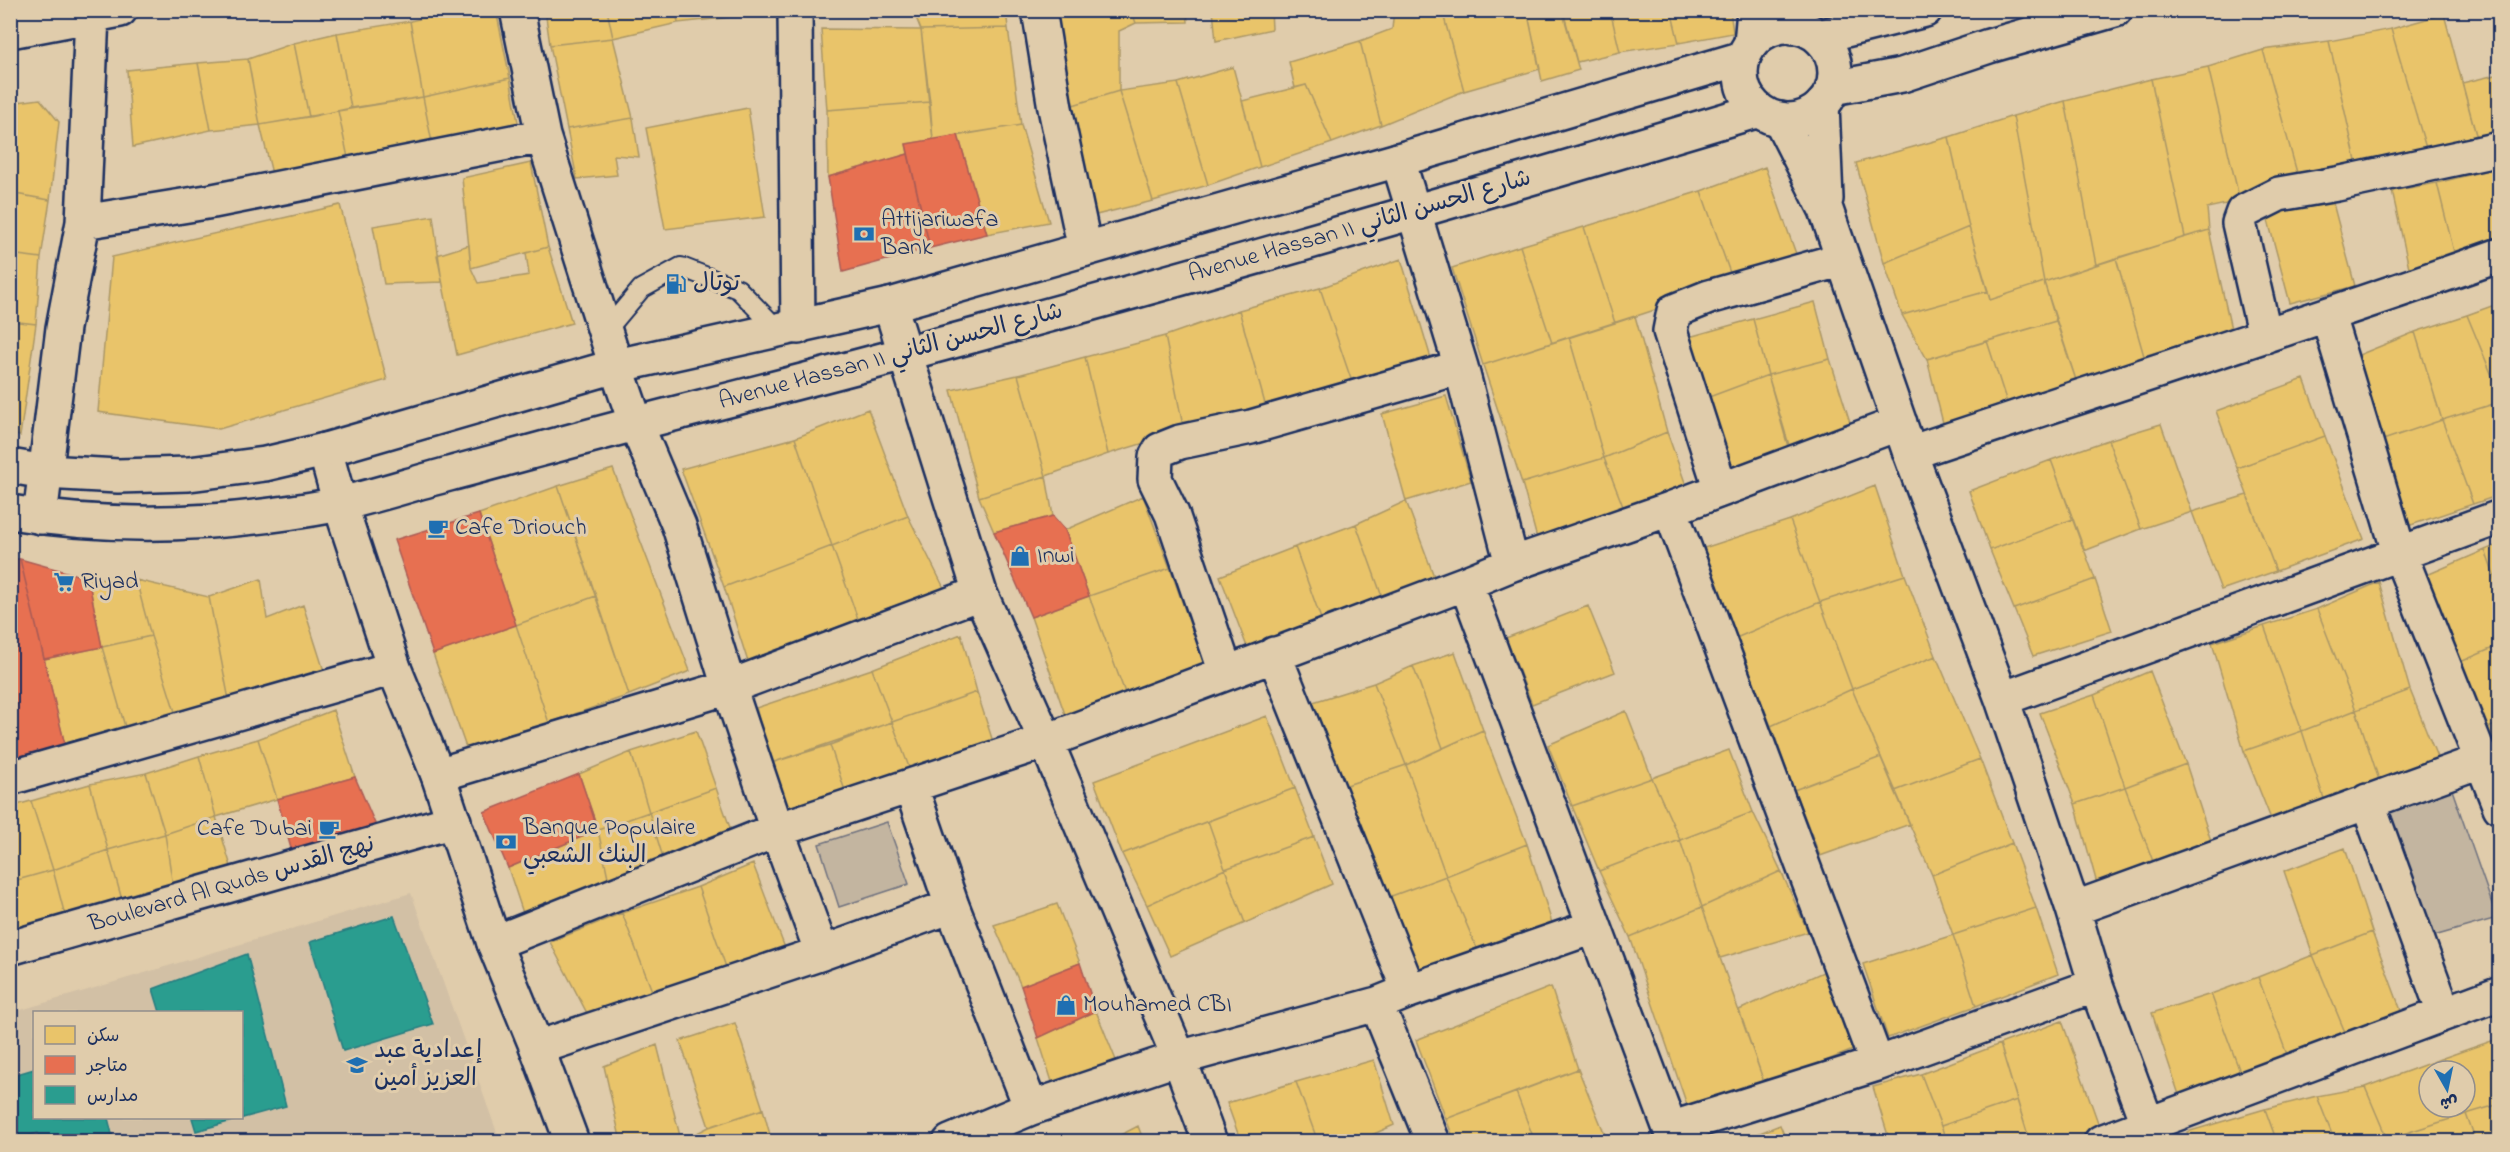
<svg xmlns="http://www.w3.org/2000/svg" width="2510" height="1152" viewBox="0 0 2510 1152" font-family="'Indie Flower','Playpen Sans Arabic',sans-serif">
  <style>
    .built { fill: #d2c0a5; fill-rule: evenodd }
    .green { fill: #c3b5a0; stroke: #6f727f; stroke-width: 1.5 }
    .homes { fill: #e9c46a; stroke: #ab9766; stroke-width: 1.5 }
    .shops { fill: #e76f51; stroke: #aa5c55; stroke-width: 1.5 }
    .schools { fill: #2a9d8f; stroke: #267c80; stroke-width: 1.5 }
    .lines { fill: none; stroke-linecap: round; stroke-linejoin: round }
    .service-casing { stroke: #1b2f5e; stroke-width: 22 }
    .minor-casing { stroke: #1b2f5e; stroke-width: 38 }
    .tertiary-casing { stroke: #1b2f5e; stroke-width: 38 }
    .primary-casing { stroke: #1b2f5e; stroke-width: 38 }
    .service { stroke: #e0ccab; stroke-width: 18 }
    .minor { stroke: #e0ccab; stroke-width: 33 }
    .tertiary { stroke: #e0ccab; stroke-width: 33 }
    .primary { stroke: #e0ccab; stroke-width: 33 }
    .labels { text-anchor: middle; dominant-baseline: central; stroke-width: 6; stroke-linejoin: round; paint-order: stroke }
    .poi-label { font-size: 24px; fill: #1b2f5e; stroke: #e0ccab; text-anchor: start }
    .street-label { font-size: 24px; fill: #1b2f5e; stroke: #e0ccab }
  </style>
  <rect width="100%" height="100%" fill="#e0ccab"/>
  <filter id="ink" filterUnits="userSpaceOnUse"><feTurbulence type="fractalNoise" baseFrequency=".0167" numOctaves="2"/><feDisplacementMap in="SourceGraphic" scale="12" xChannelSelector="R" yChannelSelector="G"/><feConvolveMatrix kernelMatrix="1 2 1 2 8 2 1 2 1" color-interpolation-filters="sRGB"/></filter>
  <g filter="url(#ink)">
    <path class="built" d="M411 893 500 1141 11 1142V1013ZM34 1012H242V1118H34Z"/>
    <path class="green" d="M2451 787 2497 918 2434 936 2387 811Z
      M887 822 909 884 839 907 819 844Z"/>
    <path class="homes" d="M460 10H496L510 78 423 97 410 21Z
      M545 10H607L613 38 550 45Z
      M607 10H676L678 23 613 38Z
      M676 10H722L723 18 678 23Z
      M722 10H771L772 13 723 18Z
      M913 10H1006L1008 28 921 30Z
      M1052 10H1080L1053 17Z
      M1080 10H1131L1136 23 1119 31V91L1073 105 1053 17Z
      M1131 10H1187L1188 22 1136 23Z
      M1213 10H1271L1272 29 1216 41Z
      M1394 10H1442L1464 91 1381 125 1360 41 1392 29Z
      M1442 10H1527L1540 69 1464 91Z
      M1527 10H1562L1579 70 1542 81Z
      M1610 10 1620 52 1577 62 1563 11Z
      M1610 10H1671L1679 43 1620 52Z
      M1671 10H1730L1733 33 1679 43Z
      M2444 14 2479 146 2428 155 2391 29Z
      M410 21 423 97 351 108 337 33Z
      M1008 28 1021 125 933 140 921 30Z
      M821 29 921 30 930 102 827 110Z
      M2391 29 2428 155 2358 170 2329 41Z
      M337 33 351 108 309 117 294 43Z
      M613 38 633 118 567 129 550 45Z
      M1360 41 1381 125 1332 143 1306 85 1295 88 1289 62Z
      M2329 41 2358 170 2299 180 2263 50Z
      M294 43 309 117 260 125 248 59Z
      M2263 50 2299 180 2240 201 2208 67Z
      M248 59 260 125 211 130 198 63Z
      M198 63 211 130 133 147 127 70Z
      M1233 67 1260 167 1208 185 1178 83Z
      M2208 67 2240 201 2207 208 2209 230 2185 237 2151 79Z
      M2500 74V141L2479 146 2462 83Z
      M510 78 520 133 433 148 423 97Z
      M2151 79 2185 237 2096 265 2065 101Z
      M1178 83 1208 185 1153 201 1119 91Z
      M1306 85 1332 143 1260 167 1242 101Z
      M1119 91 1153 201 1088 217 1073 105Z
      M423 97 433 148 350 167 338 111Z
      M40 99 59 122 50 200 10 193V103Z
      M2065 101 2096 265 2044 282 2013 116Z
      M930 102 933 140 906 144 908 154 828 177 827 110Z
      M748 108 765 217 665 229 646 128Z
      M338 111 350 167 274 182 260 125Z
      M2013 116 2044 282 1990 300 1969 227 1949 137Z
      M633 118 639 157 614 155 617 175 577 179 567 129Z
      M1021 125 1049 222 987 234 958 135Z
      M1949 137 1969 227 1884 263 1856 163Z
      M531 163 548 247 471 268 462 178Z
      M1765 167 1800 265 1734 284 1701 191Z
      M2500 167V240L2455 256 2437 183Z
      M2437 183 2455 256 2410 272 2392 191Z
      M1701 191 1734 284 1615 323 1584 227Z
      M2330 192 2355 286 2290 303 2265 209Z
      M10 193 50 200 41 258 10 254Z
      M340 205 387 380 219 429 98 412 112 257Z
      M433 216 442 282 384 284 373 226Z
      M1584 227 1615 323 1552 343 1520 246Z
      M1969 227 1988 291 1902 315 1884 263Z
      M2209 230 2231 329 2144 356 2116 258Z
      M469 245 471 268 478 283 529 275 526 253 548 247 572 323 457 355 437 255Z
      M1520 246 1552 343 1483 365 1452 268Z
      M10 254 41 258 36 324 10 321Z
      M2116 258 2144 356 2077 383 2044 282Z
      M1401 259 1433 365 1354 388 1320 288Z
      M2044 282 2056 321 1927 359 1902 315 1988 291 1990 300Z
      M1320 288 1354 388 1267 411 1239 310Z
      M1815 302 1830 359 1768 375 1753 319Z
      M2500 303V395L2467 315Z
      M1239 310 1267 411 1184 431 1165 336Z
      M2467 315 2500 395V402L2442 420 2415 332Z
      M1635 316 1667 432 1604 458 1569 337Z
      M1753 319 1768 375 1701 400 1682 339Z
      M10 321 36 324 20 436 10 434Z
      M2056 321 2077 383 2008 406 1987 341Z
      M2415 332 2442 420 2383 440 2354 357Z
      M1165 336 1184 431 1108 454 1085 357Z
      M1569 337 1604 458 1522 483 1483 365Z
      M1987 341 2008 406 1944 427 1927 359Z
      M1085 357 1108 454 1046 476 1018 375Z
      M1830 359 1850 422 1789 445 1768 375Z
      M1018 375 1046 476 979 497 951 390Z
      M1768 375 1790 454 1728 477 1701 400Z
      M2304 379 2325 436 2237 468 2216 411Z
      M1446 396 1471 481 1406 501 1382 414Z
      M2500 402V495L2473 504 2442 420Z
      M868 409 908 516 832 546 795 438Z
      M2442 420 2473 504 2408 526 2383 440Z
      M2161 424 2192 512 2141 529 2108 440Z
      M1667 432 1687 488 1626 514 1604 458Z
      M2325 436 2364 539 2276 571 2237 468Z
      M795 438 832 546 724 587 681 469Z
      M2108 440 2141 529 2084 551 2051 460Z
      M1604 458 1626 514 1538 542 1522 483Z
      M2051 460 2073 519 1990 550 1969 491Z
      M613 469 690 671 629 695 558 486Z
      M1046 476 1053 516 994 532 979 497Z
      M558 486 596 596 516 625 479 514Z
      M1875 486 1905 575 1820 602 1790 520Z
      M2247 495 2276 571 2221 590 2192 512Z
      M1143 496 1170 568 1089 596 1065 530Z
      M1406 501 1438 587 1385 605 1356 524Z
      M908 516 944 588 858 619 832 546Z
      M2073 519 2095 579 2014 609 1990 550Z
      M1790 520 1820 602 1736 638 1701 549Z
      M1356 524 1385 605 1324 627 1295 547Z
      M2500 544V593L2485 550Z
      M832 546 858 619 748 662 724 587Z
      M1295 547 1324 627 1249 652 1220 576Z
      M2485 550 2500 593V645L2458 663 2427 575Z
      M1170 568 1206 669 1127 698 1089 596Z
      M1905 575 1936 656 1852 689 1820 602Z
      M88 578 136 580 151 636 102 647Z
      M261 579 267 619 303 605 324 671 230 705 209 597Z
      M2095 579 2112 631 2033 656 2014 609Z
      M136 580 209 597 230 705 176 715 151 636Z
      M2379 582 2410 690 2356 710 2317 609Z
      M596 596 629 695 549 723 516 625Z
      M1089 596 1127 698 1067 720 1031 617Z
      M1820 602 1852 689 1771 726 1736 638Z
      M1588 606 1615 672 1532 704 1506 638Z
      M2317 609 2356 710 2302 731 2264 626Z
      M516 625 549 723 469 756 433 654Z
      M2264 626 2302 731 2244 751 2212 643Z
      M961 634 977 692 892 722 872 669Z
      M151 636 176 715 126 730 102 647Z
      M2500 645V723L2483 730 2458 663Z
      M102 647 126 730 65 745 44 659Z
      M1455 652 1483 730 1443 748 1413 666Z
      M1936 656 1980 759 1895 791 1852 689Z
      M1413 666 1443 748 1406 765 1374 683Z
      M872 669 892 722 771 763 756 708Z
      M2150 671 2186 764 2125 787 2094 695Z
      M1374 683 1406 765 1344 786 1310 703Z
      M1852 689 1881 757 1794 790 1771 726Z
      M2410 690 2441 767 2382 789 2356 710Z
      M977 692 995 748 912 775 892 722Z
      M2094 695 2125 787 2075 804 2040 713Z
      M333 710 355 777 277 799 258 739Z
      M2356 710 2382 789 2327 808 2302 731Z
      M1626 711 1652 778 1572 806 1548 745Z
      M1267 716 1295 788 1122 854 1094 781Z
      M892 722 912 775 847 797 830 745Z
      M2500 723V775L2483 730Z
      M1483 730 1527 844 1446 876 1406 765Z
      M696 731 716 788 649 812 631 752Z
      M2302 731 2327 808 2275 829 2244 751Z
      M258 739 277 799 216 817 199 756Z
      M830 745 847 797 790 815 771 763Z
      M1729 750 1753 812 1680 840 1652 778Z
      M631 752 649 812 598 830 579 774Z
      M199 756 216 817 165 834 146 773Z
      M1881 757 1910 824 1820 856 1794 790Z
      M1980 759 2012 843 1932 875 1895 791Z
      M2186 764 2214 850 2157 872 2125 787Z
      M1406 765 1446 876 1386 898 1344 786Z
      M146 773 165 834 108 850 90 784Z
      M1652 778 1680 840 1599 871 1572 806Z
      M90 784 108 850 53 870 31 801Z
      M2125 787 2157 872 2099 891 2075 804Z
      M716 788 733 836 665 864 649 812Z
      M1295 788 1314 837 1225 869 1208 821Z
      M31 801 53 870 10 882V807Z
      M649 812 665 864 609 882 598 830Z
      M1753 812 1781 871 1702 907 1680 840Z
      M216 817 233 873 174 893 165 834Z
      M1208 821 1225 869 1147 905 1122 854Z
      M598 830 609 882 523 913 508 868Z
      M165 834 174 893 124 907 108 850Z
      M1314 837 1332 884 1245 923 1225 869Z
      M1680 840 1702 907 1630 937 1599 871Z
      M2012 843 2036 908 1953 935 1932 875Z
      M1527 844 1553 926 1478 951 1446 876Z
      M2345 848 2372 932 2313 955 2284 871Z
      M108 850 124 907 67 923 53 870Z
      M753 864 785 948 727 970 698 887Z
      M1225 869 1245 923 1170 956 1147 905Z
      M53 870 67 923 10 937V882Z
      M1781 871 1808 932 1720 958 1702 907Z
      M1446 876 1478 951 1414 974 1386 898Z
      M698 887 727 970 654 996 622 913Z
      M1057 904 1080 963 1021 986 994 925Z
      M1702 907 1765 1085 1688 1108 1630 937Z
      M2036 908 2058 974 1976 1006 1953 935Z
      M622 913 654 996 589 1017 550 942Z
      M2372 932 2403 1016 2347 1037 2313 955Z
      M1953 935 1976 1006 1888 1038 1863 964Z
      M2313 955 2347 1037 2289 1060 2258 977Z
      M1823 972 1853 1050 1765 1085 1739 1010Z
      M2258 977 2289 1060 2242 1077 2211 994Z
      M1551 987 1578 1069 1446 1119 1416 1040Z
      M2211 994 2242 1077 2181 1101 2152 1013Z
      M1096 1011 1120 1070 1055 1091 1038 1038Z
      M2062 1021 2101 1131 2075 1142H2030L2000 1044Z
      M735 1023 763 1109 709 1127 680 1041Z
      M2500 1038V1104L2466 1114 2463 1107H2465V1071H2448L2443 1058Z
      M2000 1044 2017 1100 1941 1126 1921 1074Z
      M657 1045 681 1140 621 1142 604 1066Z
      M2443 1058 2448 1071H2429V1107H2463L2466 1114 2387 1139 2365 1087Z
      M1374 1060 1394 1125 1356 1142H1318L1296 1082Z
      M1578 1069 1608 1142H1535L1516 1092Z
      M1921 1074 1947 1142H1890L1873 1087Z
      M1296 1082 1318 1142H1241L1227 1103Z
      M2365 1087 2387 1139 2378 1142H2335L2317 1096Z
      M1516 1092 1535 1142H1455L1446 1119Z
      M2317 1096 2335 1142H2277L2265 1109Z
      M2017 1100 2030 1142H1947L1941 1126Z
      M2500 1104V1142H2476L2466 1114Z
      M763 1109 772 1142H679L709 1127Z
      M2265 1109 2277 1142H2190L2187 1132Z
      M2466 1114 2476 1142H2388L2387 1139Z
      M1780 1125 1787 1142H1737Z
      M1138 1126 1144 1142H1107Z"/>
    <path class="shops" d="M958 135 987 234 930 248 906 144Z
      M908 154 930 248 843 272 828 177Z
      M479 514 516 625 433 654 394 540Z
      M1053 516 1065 530 1089 596 1031 617 994 532Z
      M10 559H20L65 745 10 759Z
      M20 559 88 578 102 647 44 659Z
      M579 774 598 830 508 868 484 812Z
      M355 777 379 833 294 859 277 799Z
      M1080 963 1096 1011 1038 1038 1021 986Z"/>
    <path class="schools" d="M394 916 433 1024 343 1051 310 942Z
      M247 954 286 1106 196 1131 192 1118H242V1012H160L153 989Z
      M34 1069V1118H108L114 1142H40L38 1133 10 1141V1076Z"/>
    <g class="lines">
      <g class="service-casing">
        <path id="service" d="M605 332 641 289 681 267 738 289 779 331"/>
      </g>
      <g class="minor-casing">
        <path id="minor" d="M517 10 543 136 616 366 636 424 679 526 729 687 777 830 822 953
          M795 10 798 327
          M1039 10 1055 108 1085 249
          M1786 10 1793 27
          M10 31 120 10
          M1751 44 1754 10
          M1822 105 1826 199
          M1780 119 1826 210 1910 453 2002 699 2073 909 2096 985 2154 1142
          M1398 160 1461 367 1512 564
          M83 222 213 201 543 136
          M890 305 980 593 1046 741 1179 1058 1210 1142
          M2328 316 2399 552 2500 807
          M2265 336 2239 223 2243 212 2279 194 2337 184 2500 149
          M1910 453C2106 387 2304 325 2500 255
          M1721 490 1670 331 1674 311 1709 297 1843 259
          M1670 509 1877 1064
          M40 517 63 328 83 222 92 15
          M1466 583 1675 1142
          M1274 654 1409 991
          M1226 673 1172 514 1155 479 1156 457 1160 450 1180 442 1251 427 1461 367
          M2002 699 2500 517
          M438 775 729 687 980 593
          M10 778 394 668
          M911 787 952 906 1031 1108
          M2367 801 2444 1013
          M2073 909 2483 760
          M494 943 777 830 1046 741 1466 583 1512 564 1670 509 1900 423
          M10 948 454 821
          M1377 1004 1433 1142
          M537 1048 822 953 952 906
          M1670 1129 1877 1064 2096 985
          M950 1142 1031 1108 1179 1058 1377 1004 1409 991 1593 927
          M2101 1142 2500 993"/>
      </g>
      <g class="tertiary-casing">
        <path id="tertiary" d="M325 450 340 504 394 668 438 775 494 943 537 1048 572 1142"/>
      </g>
      <g class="primary-casing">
        <path id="primary" d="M1741 73a47 47 0 1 1 94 0a47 47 0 1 1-94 0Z
          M1818 37 1925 10
          M1833 88 1902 75 1989 46 2115 10
          M10 466 45 472 118 476 189 474 265 464 325 450 616 366 890 305 1398 160 1743 58
          M10 512C118 530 228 525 335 505 373 497 411 484 449 474 528 453 606 431 685 411 1046 320 1403 217 1759 110"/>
      </g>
      <use href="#service" class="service"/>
      <use href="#minor" class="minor"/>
      <use href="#tertiary" class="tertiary"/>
      <use href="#primary" class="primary"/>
    </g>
  </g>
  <defs>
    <g id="bank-bare" transform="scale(1.62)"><path d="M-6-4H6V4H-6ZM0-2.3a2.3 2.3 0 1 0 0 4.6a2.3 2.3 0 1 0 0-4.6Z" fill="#1f6fb2" stroke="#e0ccab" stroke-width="2.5" paint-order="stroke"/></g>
    <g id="fuel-bare" transform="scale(1.62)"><path d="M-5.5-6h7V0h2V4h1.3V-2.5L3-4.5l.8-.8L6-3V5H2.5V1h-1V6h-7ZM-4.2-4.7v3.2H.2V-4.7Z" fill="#1f6fb2" stroke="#e0ccab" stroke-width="2.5" paint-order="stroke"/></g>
    <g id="cafe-bare" transform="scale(1.62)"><path d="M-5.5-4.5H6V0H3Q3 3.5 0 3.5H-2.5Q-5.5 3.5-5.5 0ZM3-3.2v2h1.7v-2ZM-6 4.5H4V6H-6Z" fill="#1f6fb2" stroke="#e0ccab" stroke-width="2.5" paint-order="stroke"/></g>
    <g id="shop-bare" transform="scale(1.62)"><path d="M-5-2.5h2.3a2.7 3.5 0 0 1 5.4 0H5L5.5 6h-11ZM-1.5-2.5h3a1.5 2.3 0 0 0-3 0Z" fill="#1f6fb2" stroke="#e0ccab" stroke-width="2.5" paint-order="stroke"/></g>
    <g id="supermarket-bare" transform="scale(1.62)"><path d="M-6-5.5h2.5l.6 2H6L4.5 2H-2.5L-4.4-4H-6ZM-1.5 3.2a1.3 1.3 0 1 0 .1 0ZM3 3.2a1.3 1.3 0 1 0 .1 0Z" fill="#1f6fb2" stroke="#e0ccab" stroke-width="2.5" paint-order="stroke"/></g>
    <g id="university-bare" transform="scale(1.62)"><path d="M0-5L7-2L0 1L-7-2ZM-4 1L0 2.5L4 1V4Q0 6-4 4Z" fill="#1f6fb2" stroke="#e0ccab" stroke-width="2.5" paint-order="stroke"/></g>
  </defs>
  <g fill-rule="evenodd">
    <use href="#bank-bare" x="864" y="234"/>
    <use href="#fuel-bare" x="676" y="284"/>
    <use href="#cafe-bare" x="438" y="528"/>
    <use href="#shop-bare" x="1020" y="556"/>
    <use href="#supermarket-bare" x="64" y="582"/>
    <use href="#cafe-bare" x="329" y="829"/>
    <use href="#bank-bare" x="506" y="842"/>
    <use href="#shop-bare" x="1066" y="1005"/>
    <use href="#university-bare" x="357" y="1065"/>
  </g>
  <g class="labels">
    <g class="poi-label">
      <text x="881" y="220">Attijariwafa<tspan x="881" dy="28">Bank</tspan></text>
      <text x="693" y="284">توتال</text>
      <text x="455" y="528">Cafe Driouch</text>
      <text x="1037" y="556">Inwi</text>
      <text x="81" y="582">Riyad</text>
      <text x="523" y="828">Banque Populaire<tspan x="523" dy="28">البنك الشعبي</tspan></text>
      <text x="312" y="829" text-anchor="end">Cafe Dubai</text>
      <text x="1083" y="1005">Mouhamed CBI</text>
      <text x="374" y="1051">إعدادية عبد<tspan x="374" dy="28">العزيز أمين</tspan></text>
    </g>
    <g class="street-label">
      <text transform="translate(1360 227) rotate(-16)">Avenue Hassan II شارع الحسن الثاني</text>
      <text transform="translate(891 357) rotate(-15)">Avenue Hassan II شارع الحسن الثاني</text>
      <text transform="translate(232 885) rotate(-16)">Boulevard Al Quds نهج القدس</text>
    </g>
  </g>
  <rect width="2510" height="1152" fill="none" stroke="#e0ccab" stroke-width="36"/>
  <rect x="18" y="18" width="2474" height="1116" fill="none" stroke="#1b2f5e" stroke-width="2" filter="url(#ink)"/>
  <rect x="33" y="1011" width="210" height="108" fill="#e0ccab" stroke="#918d8c" stroke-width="1.5"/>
  <rect x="45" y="1026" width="30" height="18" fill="#e9c46a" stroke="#918d8c" stroke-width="1.5"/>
  <text x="87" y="1041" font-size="18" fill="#1b2f5e">سكن</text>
  <rect x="45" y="1056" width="30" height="18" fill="#e76f51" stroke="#918d8c" stroke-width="1.5"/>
  <text x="87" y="1071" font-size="18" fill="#1b2f5e">متاجر</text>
  <rect x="45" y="1086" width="30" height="18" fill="#2a9d8f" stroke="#918d8c" stroke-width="1.5"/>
  <text x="87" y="1101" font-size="18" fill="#1b2f5e">مدارس</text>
  <g transform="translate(2447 1089) rotate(171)"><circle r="28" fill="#e0ccab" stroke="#918d8c" stroke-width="1.5"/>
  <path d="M0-4.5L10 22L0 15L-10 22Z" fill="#1f6fb2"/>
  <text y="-9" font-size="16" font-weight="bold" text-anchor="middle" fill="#1b2f5e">ش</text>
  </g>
</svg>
